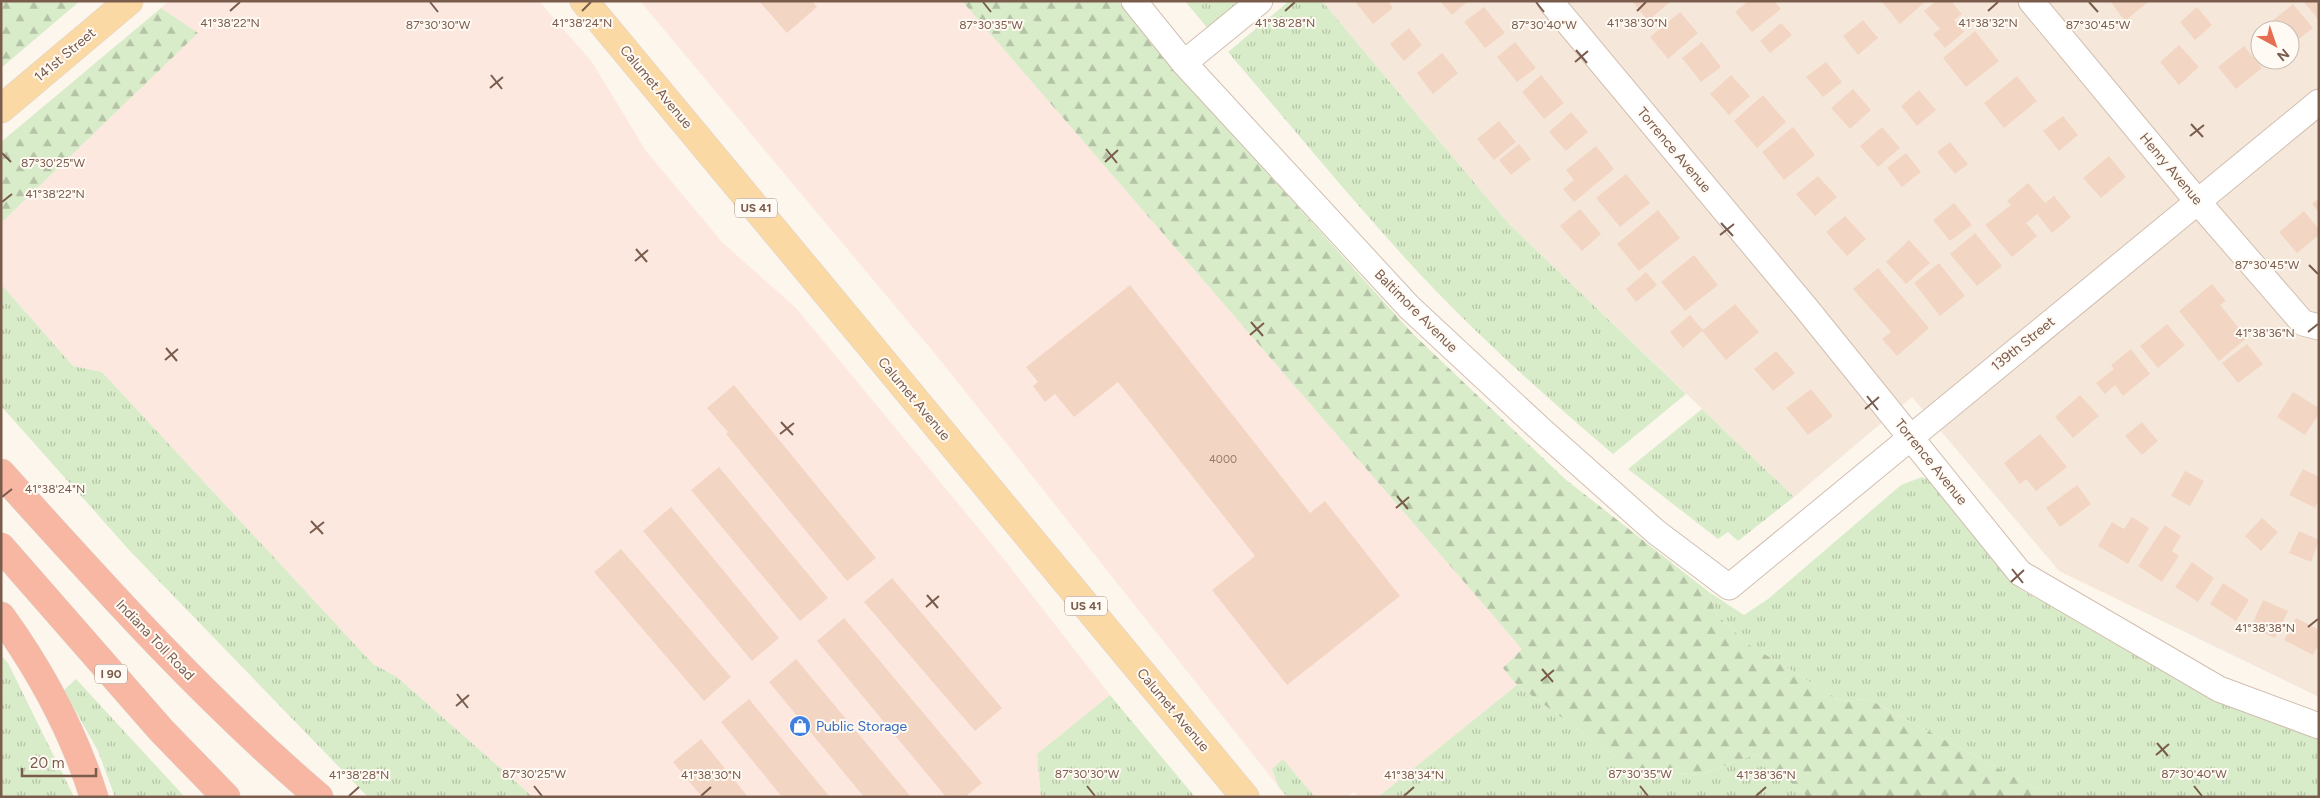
<svg xmlns="http://www.w3.org/2000/svg" width="2320" height="798" viewBox="0 0 2320 798" font-family="Figtree,sans-serif">
  <style>
    .residential { fill: #f5e8da; fill-rule: evenodd }
    .commercial { fill: #fde8e0 }
    .grass { fill: url(#grass-tufts) }
    .forest { fill: url(#forest-firs) }
    .building { fill: #f3d5c3 }
    .lines { fill: none; stroke-linecap: round; stroke-linejoin: round }
    .minor-casing { stroke: #d1beb0; stroke-width: 27 }
    .primary-casing { stroke: #dad1cd; stroke-width: 29 }
    .motorway-casing { stroke: #dad1cd; stroke-width: 29 }
    .minor { stroke: #fff; stroke-width: 25 }
    .primary { stroke: #fbd9a5; stroke-width: 28 }
    .motorway { stroke: #f7b7a3; stroke-width: 28 }
    .ticks { fill: none; stroke: #7a5c4d; stroke-width: 2 }
    .labels { text-anchor: middle; dominant-baseline: central; stroke-width: 4; stroke-linejoin: round; paint-order: stroke }
    .number-label { font-size: 11px; fill: #987a6a }
    .shield { fill: #fffaf3; stroke: #a28b7f; stroke-width: 1 }
    .shield-label { font-size: 12px; font-weight: bold; fill: #7a5c4d }
    .street-label { font-size: 14px; fill: #7a5c4d; stroke: #fffaf3 }
    .shop-label { font-size: 14px; fill: #366cbe; stroke: #fffaf3; text-anchor: start }
    .ticks-label { font-size: 12px; text-anchor: middle; fill: #7a5c4d; stroke: #fffaf3; stroke-width: 4; stroke-linejoin: round; paint-order: stroke }
  </style>
  <defs>
    <pattern id="grass-tufts" width="24" height="20" patternUnits="userSpaceOnUse" patternTransform="scale(1.25)"><rect width="24" height="20" fill="#d8ecc9"/><path d="M3 7l-1-3M5 7V3M7 7l1-3M15 17l-1-3M17 17v-4M19 17l1-3" fill="none" stroke="#b4c2a5"/></pattern>
    <pattern id="forest-firs" width="22" height="20" patternUnits="userSpaceOnUse" patternTransform="scale(1.25)"><rect width="22" height="20" fill="#d8ecc9"/><path d="M5 1l3.5 6h-7zM16 11l3.5 6h-7z" fill="#b4c2a5"/></pattern>
  </defs>
  <rect width="100%" height="100%" fill="#fdf6ec"/>
  <path class="residential" d="M1322 1H2319V697L2059 571 1912 397 1794 497 1508 223ZM2260 30H2290V60H2260Z"/>
  <path class="commercial" d="M169 1H539L592 62 646 151 722 242 796 308 999 553 1110 695 1037 754 1041 797H533L397 677 373 664 102 372 73 366 1 284V223L197 34 161 8Z
    M640 1H962L1522 649 1503 668 1517 685 1378 797H1358L1354 792 1347 797H1315L1283 759 1272 770 1278 786 941 361Z"/>
  <path class="grass" d="M1185 1H1245L1209 30Z
    M1289 1H1322L1508 223 1686 394 1613 454C1541 393 1470 329 1406 259 1345 192 1287 121 1228 52Z
    M1 284 73 366 102 372 373 664 397 677 533 797H368L130 551 1 406Z
    M1702 409 1794 497 1738 541 1728 532 1718 539 1628 469Z
    M1922 477 1932 481 2021 590 2262 716 2319 738V797H2052L1868 699 1841 701 1748 644 1716 614 1709 592 1744 615 1768 599 1901 485Z
    M1 656 8 663 74 797H1Z
    M76 679 183 795 184 797H115L98 751 64 690Z
    M1517 685 1632 769 1700 775 1756 754 1808 797H1378Z
    M1110 695 1195 797H1041L1037 754Z
    M1283 759 1315 797H1287L1278 786 1272 769Z"/>
  <path class="forest" d="M1 1H80L1 68Z
    M962 1H1118L1185 82 1413 334 1565 479 1709 592 1716 614 1748 644 1841 701 1868 699 2052 797H1808L1756 754 1700 775 1632 769 1517 685 1503 668 1522 649Z
    M161 8 198 33 1 223V142Z"/>
  <path class="building" d="M759 1H812L817 7 787 33Z
    M1357 1H1388L1393 8 1373 24 1356 3Z
    M1440 1H1468L1452 15Z
    M1632 1H1671L1648 21Z
    M1748 1H1774L1781 9 1752 32 1735 12Z
    M1881 1H1926L1900 24Z
    M1936 1H1951L1962 14 1954 20 1964 32 1945 48 1933 34 1940 29 1924 11Z
    M2110 1H2149L2125 21Z
    M2303 1H2319V20Z
    M2293 4 2313 28 2290 46V30H2261Z
    M1484 7 1505 33 1485 48 1464 22Z
    M2197 7 2212 25 2195 40 2180 22Z
    M1680 12 1698 33 1668 59 1650 37Z
    M1863 20 1878 38 1858 55 1843 36Z
    M1781 23 1792 35 1770 53 1760 41Z
    M1409 28 1422 45 1404 61 1390 44Z
    M1975 31 1999 61 1966 87 1943 58Z
    M1515 42 1536 68 1517 82 1497 57Z
    M1702 42 1721 67 1701 82 1682 58Z
    M2179 45 2199 67 2179 85 2160 62Z
    M2244 46 2262 68 2236 89 2218 67Z
    M1442 53 1458 73 1433 94 1417 73Z
    M1826 62 1842 82 1823 97 1806 77Z
    M1541 75 1564 103 1544 119 1522 92Z
    M1731 75 1750 96 1729 115 1710 94Z
    M2017 76 2037 101 2004 128 1984 103Z
    M1853 89 1871 110 1850 129 1831 108Z
    M1919 90 1936 110 1917 126 1901 106Z
    M1763 95 1786 122 1757 148 1734 121Z
    M1571 112 1588 132 1566 151 1549 132Z
    M2063 116 2078 135 2059 151 2043 131Z
    M1499 121 1516 142 1494 160 1477 139Z
    M1793 127 1815 155 1784 180 1762 152Z
    M1882 127 1900 148 1878 167 1860 146Z
    M1950 142 1968 164 1955 174 1937 152Z
    M1519 144 1531 159 1511 175 1499 160Z
    M1596 146 1614 169 1574 202 1563 189 1574 180 1566 170Z
    M1906 153 1921 172 1902 187 1887 168Z
    M2109 156 2126 177 2101 198 2083 178Z
    M1626 174 1650 203 1620 227 1596 198Z
    M1818 176 1837 197 1815 216 1796 194Z
    M2028 183 2045 203 2054 196 2071 217 2052 233 2037 214 2026 223 2037 236 2012 257 1985 225 2011 205 2007 201Z
    M2319 198V212L2312 204Z
    M1954 203 1972 225 1950 241 1933 220Z
    M1580 209 1601 234 1582 251 1560 226Z
    M1658 210 1680 238 1639 271 1617 244Z
    M2304 211 2319 229V235L2297 253 2279 232Z
    M1845 216 1866 239 1847 256 1826 232Z
    M1975 233 2002 266 1977 286 1950 254Z
    M1909 240 1930 263 1906 284 1886 262Z
    M1694 255 1718 285 1685 311 1661 282Z
    M1939 263 1965 296 1940 316 1914 283Z
    M1878 268 1929 328 1897 356 1882 339 1891 332 1853 289Z
    M1646 272 1657 285 1636 302 1626 289Z
    M2212 284 2226 301 2220 305 2247 338 2219 361 2179 311Z
    M1130 285 1310 513 1325 501 1400 596 1287 685 1212 590 1255 556 1118 382 1074 417 1055 394 1045 402 1033 386 1038 382 1026 367Z
    M1735 304 1759 332 1726 360 1702 331 1683 348 1670 332 1690 315 1703 330Z
    M2167 324 2185 345 2158 368 2140 346Z
    M2247 344 2263 364 2238 383 2222 363Z
    M2131 349 2150 374 2123 396 2115 385 2105 394 2096 383 2114 369 2111 365Z
    M1776 351 1795 373 1773 391 1754 369Z
    M734 385 876 558 847 581 726 434 728 432 707 408Z
    M1811 389 1833 416 1808 435 1786 408Z
    M2293 392 2319 408V414L2305 435 2277 417Z
    M2080 395 2099 416 2073 438 2055 417Z
    M2142 422 2158 441 2142 455 2125 436Z
    M2040 434 2067 467 2036 491 2026 479 2020 484 2004 463Z
    M719 467 828 598 800 621 691 490Z
    M2303 469 2319 477V500L2315 508 2289 495Z
    M2185 471 2204 481 2190 506 2171 496Z
    M2077 485 2091 504 2060 527 2046 508Z
    M671 507 779 638 752 661 643 531Z
    M2132 517 2149 528 2128 564 2098 546 2112 522 2124 529Z
    M2262 518 2278 532 2261 551 2245 536Z
    M2165 525 2181 536 2172 551 2179 556 2162 582 2138 566Z
    M2299 531 2319 540 2311 562 2289 553Z
    M621 549 731 677 704 701 594 572Z
    M2192 562 2214 578 2198 602 2175 587Z
    M892 578 1002 708 975 731 864 602Z
    M2223 583 2249 600 2236 621 2210 604Z
    M2263 600 2288 611 2275 638 2251 627Z
    M844 618 982 783 965 797H946L817 641Z
    M2296 618 2319 630V644L2313 655 2284 640Z
    M796 659 911 797H864L769 682Z
    M749 699 830 797H782L721 722Z
    M701 739 748 797H702L673 762Z"/>
  <g class="lines">
    <g class="minor-casing">
      <path id="minor" d="M1134 1 1184 63 1409 307 1538 427 1656 532 1729 587 2319 102
        M1550 1 1806 308 2020 573 2219 689 2319 726
        M2031 1 2198 202 2303 323 2319 327
        M1184 63 1260 1"/>
    </g>
    <g class="primary-casing">
      <path id="primary" d="M584 1 1245 797
        M1 109 129 1"/>
    </g>
    <g class="motorway-casing">
      <path id="motorway" d="M1 473C102 585 204 699 319 797
        M1 547 161 730 226 797
        M1 616C40 670 74 733 94 797"/>
    </g>
    <use href="#minor" class="minor"/>
    <use href="#primary" class="primary"/>
    <use href="#motorway" class="motorway"/>
  </g>
  <path class="ticks" d="M430 2 438 12M983 2 991 12M1536 2 1544 12M2089 2 2098 12M230 11 240 2M582 11 591 2M1285 11 1295 2M1637 11 1646 2M1988 11 1998 2M1576 50 1587 63M1575 62 1588 51M491 75 502 89M490 88 503 77M2191 124 2203 137M2190 136 2204 125M1106 149 1117 163M2 153 11 162M1105 162 1118 150M2 202 12 194M1721 223 1733 236M1720 235 1734 224M636 249 647 262M635 261 648 250M2309 265 2318 274M1251 322 1263 336M2308 332 2318 324M1250 335 1264 323M166 348 177 361M165 360 178 349M1867 396 1878 410M1865 409 1879 397M781 422 793 435M780 434 794 423M1397 496 1408 509M2 497 12 489M1396 508 1409 497M311 521 323 534M310 533 324 522M2012 569 2023 583M2011 582 2024 570M927 595 938 608M926 607 939 596M2308 627 2318 619M1542 669 1553 682M1541 681 1554 670M457 694 468 708M456 706 469 695M2157 743 2168 756M2156 755 2169 744M534 786 542 796M1087 786 1095 796M1640 786 1648 796M2194 786 2202 796M349 796 359 787M701 796 711 787M1404 796 1414 787M1756 796 1766 787"/>
  <defs>
    <g id="shop-disc" transform="scale(1.125)"><circle r="9.5" fill="#3f7fe0" stroke="#fffaf3"/><path d="M-5-2.5h2.3a2.7 3.5 0 0 1 5.4 0H5L5.5 6h-11ZM-1.5-2.5h3a1.5 2.3 0 0 0-3 0Z" fill="#fff"/></g>
  </defs>
  <g fill-rule="evenodd">
    <use href="#shop-disc" x="800" y="726"/>
  </g>
  <g class="labels">
    <g class="number-label">
      <text x="1223" y="459">4000</text>
    </g>
    <g class="shield">
      <rect x="735" y="198.5" width="42" height="19" rx="4"/>
      <rect x="1065" y="596.5" width="42" height="19" rx="4"/>
      <rect x="95" y="664.5" width="32" height="19" rx="4"/>
    </g>
    <g class="shield-label">
      <text x="756" y="208">US 41</text>
      <text x="1086" y="606">US 41</text>
      <text x="111" y="674">I 90</text>
    </g>
    <g class="street-label">
      <text transform="translate(65 55) rotate(-40)">141st Street</text>
      <text transform="translate(656 87) rotate(50)">Calumet Avenue</text>
      <text transform="translate(1674 150) rotate(50)">Torrence Avenue</text>
      <text transform="translate(2171 169) rotate(50)">Henry Avenue</text>
      <text transform="translate(1416 311) rotate(45)">Baltimore Avenue</text>
      <text transform="translate(2023 344) rotate(-39)">139th Street</text>
      <text transform="translate(914 399) rotate(50)">Calumet Avenue</text>
      <text transform="translate(1931 462) rotate(51)">Torrence Avenue</text>
      <text transform="translate(155 640) rotate(46)">Indiana Toll Road</text>
      <text transform="translate(1173 710) rotate(50)">Calumet Avenue</text>
    </g>
    <g class="shop-label">
      <text x="816" y="726">Public Storage</text>
    </g>
  </g>
  <g class="ticks-label">
    <text x="230" y="27">41°38'22"N</text>
    <text x="582" y="27">41°38'24"N</text>
    <text x="1285" y="27">41°38'28"N</text>
    <text x="1637" y="27">41°38'30"N</text>
    <text x="1988" y="27">41°38'32"N</text>
    <text x="991" y="29">87°30'35"W</text>
    <text x="438" y="29">87°30'30"W</text>
    <text x="1544" y="29">87°30'40"W</text>
    <text x="2098" y="29">87°30'45"W</text>
    <text x="53" y="167">87°30'25"W</text>
    <text x="55" y="198">41°38'22"N</text>
    <text x="2267" y="269">87°30'45"W</text>
    <text x="2265" y="337">41°38'36"N</text>
    <text x="55" y="493">41°38'24"N</text>
    <text x="2265" y="632">41°38'38"N</text>
    <text x="534" y="778">87°30'25"W</text>
    <text x="1087" y="778">87°30'30"W</text>
    <text x="1640" y="778">87°30'35"W</text>
    <text x="2194" y="778">87°30'40"W</text>
    <text x="359" y="779">41°38'28"N</text>
    <text x="711" y="779">41°38'30"N</text>
    <text x="1414" y="779">41°38'34"N</text>
    <text x="1766" y="779">41°38'36"N</text>
  </g>
  <rect width="2320" height="798" fill="none" stroke="#7a5c4d" stroke-width="5"/>
  <g transform="translate(2275 45) rotate(140)"><circle r="24" fill="#fffaf3" stroke="#cabbb1"/>
  <path d="M0-4L9 19L0 12L-9 19Z" fill="#e76f51"/>
  <text y="-8" font-size="14" font-weight="bold" text-anchor="middle" fill="#7a5c4d">N</text>
  </g>
  <path d="M22 768v8h74v-8" fill="none" stroke="#7a5c4d" stroke-width="2.5"/>
  <text x="30" y="768" font-size="15" fill="#7a5c4d" stroke="#fffaf3" stroke-width="4" paint-order="stroke">20 m</text>
</svg>
